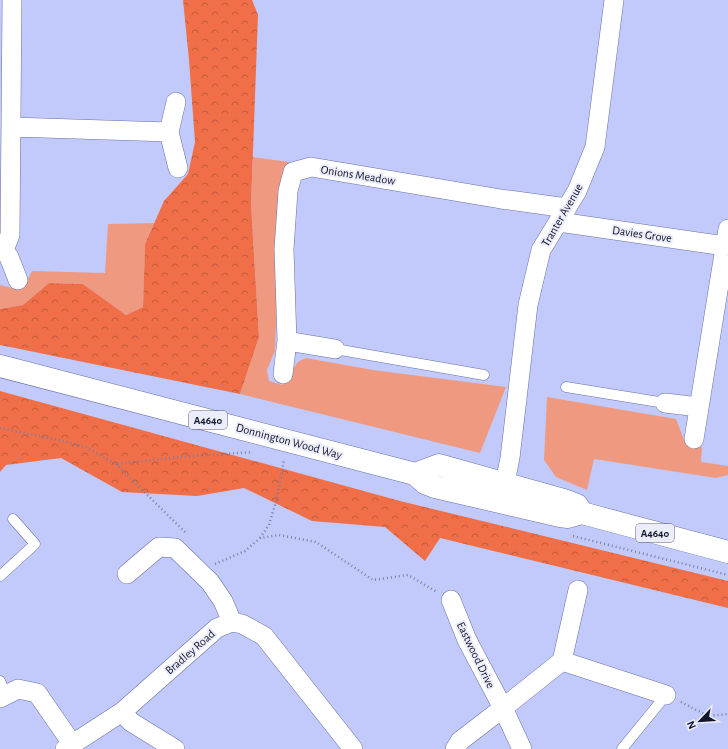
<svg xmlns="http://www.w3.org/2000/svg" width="728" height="749" viewBox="0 0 728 749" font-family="'Alegreya Sans',sans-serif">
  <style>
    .green { fill: #ef9a80 }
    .forest { fill: url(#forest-crowns) }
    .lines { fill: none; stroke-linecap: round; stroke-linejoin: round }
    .service-casing { stroke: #6970a8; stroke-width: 11 }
    .minor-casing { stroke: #6970a8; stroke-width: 20 }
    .primary-casing { stroke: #6970a8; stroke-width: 23 }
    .path { stroke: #797fa5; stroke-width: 2.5; stroke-dasharray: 1 3; stroke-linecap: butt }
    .service { stroke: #fff; stroke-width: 10 }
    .minor { stroke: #fff; stroke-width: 19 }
    .primary { stroke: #fff; stroke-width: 22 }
    .labels { text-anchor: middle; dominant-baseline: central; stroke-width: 4; stroke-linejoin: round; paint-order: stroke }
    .shield { fill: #ebedfa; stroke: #545669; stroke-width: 1 }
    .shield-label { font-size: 11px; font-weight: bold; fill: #13152b }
    .street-label { font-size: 12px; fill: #13152b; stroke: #ebedfa }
  </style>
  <defs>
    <pattern id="forest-crowns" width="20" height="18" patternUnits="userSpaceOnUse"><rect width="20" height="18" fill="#f16f48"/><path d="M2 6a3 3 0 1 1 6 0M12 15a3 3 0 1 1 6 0" fill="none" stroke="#c25a3c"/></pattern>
  </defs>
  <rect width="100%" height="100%" fill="#c1cafb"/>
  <path class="green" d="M253 157 289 162 280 213 275 351 267 370 269 381 282 385 290 380C293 369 294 362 306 358L373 370 506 387 480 453 240 394 259 337 251 205Z
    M154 223 145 244 143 307 126 315 83 284 49 283 23 305 0 309V285L16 289 26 283 32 271 105 273 108 224Z
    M547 397 676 419 686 445 702 447 701 462 728 466V475L716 478 594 459 587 490 556 477 544 460Z"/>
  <path class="forest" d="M183 0H252L258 15 251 205 259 337 240 394 0 345V309L23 305 49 283 83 284 126 315 143 307 145 244 164 201 188 174 195 142 189 60Z
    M0 391 400 501 728 581V608L440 538 425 561 385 527 312 521 244 488 197 496 122 492 61 458 6 465 0 472Z"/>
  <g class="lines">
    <g class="service-casing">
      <path id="service" d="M335 349 484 375
        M566 387 665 403
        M0 576 35 544 13 519
        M0 681 6 694
        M622 749 666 695"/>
    </g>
    <g class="minor-casing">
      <path id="minor" d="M176 102 169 132 178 168
        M12 127 169 132
        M559 222 725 246
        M0 248 4 250 10 235 12 0
        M4 250 9 257 18 280
        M287 341 335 349
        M283 374 287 341 284 249 288 191 293 172 311 167 501 199 567 208
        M665 403 699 407
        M694 439 728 229
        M502 498 510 458 528 305 541 250 577 191 595 147 614 0
        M127 574 159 547 175 548 210 582 223 601 232 622
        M578 590 562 661 666 695
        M451 600 467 640 503 708 562 661
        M0 698 18 689 37 693 73 745
        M122 712 131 722 175 749
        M65 749 122 712 217 628 232 622 242 624 264 636 353 749
        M455 749 460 741 503 708 522 749"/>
    </g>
    <g class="primary-casing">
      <path id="primary" d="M0 366 415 474 425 483 435 487 560 516 568 517 582 513 728 552
        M415 474 439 465 564 500 577 505 582 513"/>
    </g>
    <path class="path" d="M0 428 63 441 86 447 116 464 180 457 253 452
      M116 464 187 534
      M573 536 728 575
      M260 538 269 525 277 498 284 460
      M215 564 245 551 260 538 279 535 316 542 373 580 408 575 437 592
      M681 702 708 716 728 714"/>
    <use href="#service" class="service"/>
    <use href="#minor" class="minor"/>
    <use href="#primary" class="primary"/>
  </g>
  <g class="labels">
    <g class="shield">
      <rect x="189" y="411" width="38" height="18" rx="3"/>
      <rect x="636" y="524" width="38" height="18" rx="3"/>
    </g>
    <g class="shield-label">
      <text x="208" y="420">A4640</text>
      <text x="655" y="533">A4640</text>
    </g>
    <g class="street-label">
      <text transform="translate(358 175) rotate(9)">Onions Meadow</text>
      <text transform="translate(562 215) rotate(-60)">Tranter Avenue</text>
      <text transform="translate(642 234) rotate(8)">Davies Grove</text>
      <text transform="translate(289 441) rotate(15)">Donnington Wood Way</text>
      <text transform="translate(190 652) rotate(-41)">Bradley Road</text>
      <text transform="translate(476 655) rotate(64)">Eastwood Drive</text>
    </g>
  </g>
  <g transform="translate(700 721) rotate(245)" stroke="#ebedfa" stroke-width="3" paint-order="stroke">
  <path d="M0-3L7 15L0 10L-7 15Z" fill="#13152b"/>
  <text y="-6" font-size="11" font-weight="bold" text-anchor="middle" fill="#13152b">N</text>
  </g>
</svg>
